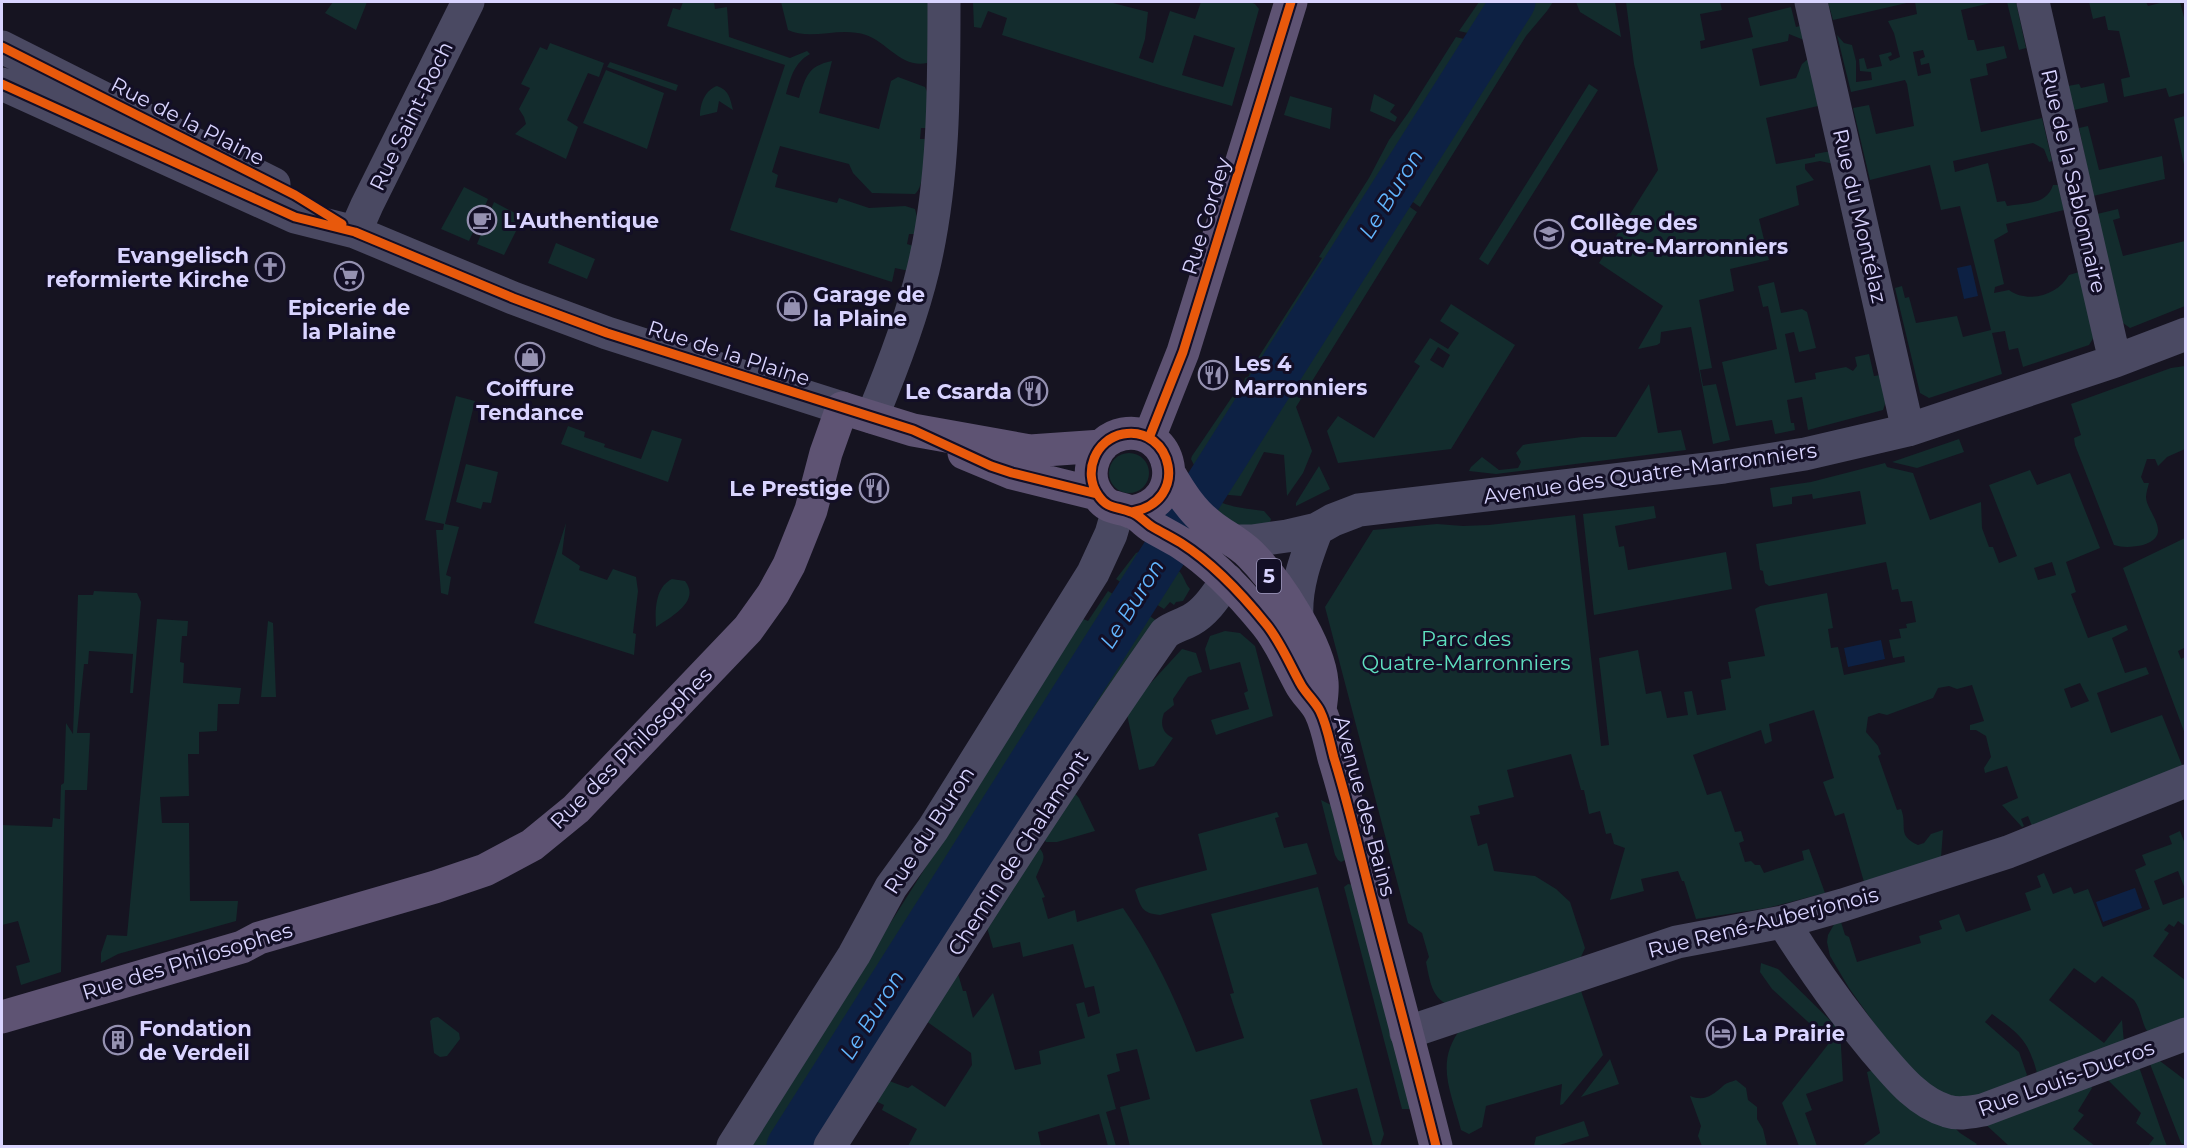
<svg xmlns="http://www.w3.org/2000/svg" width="2187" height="1148" viewBox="0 0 2187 1148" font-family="Montserrat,sans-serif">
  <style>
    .green { fill: #132c2d; fill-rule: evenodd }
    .water { fill: #0d2144 }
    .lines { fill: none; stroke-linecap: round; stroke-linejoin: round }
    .river { stroke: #0d2144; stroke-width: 45 }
    .minor { stroke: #4a4962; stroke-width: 33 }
    .major { stroke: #5e5373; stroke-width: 33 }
    .cycleway-casing { stroke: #130f26; stroke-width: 13 }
    .cycleway { stroke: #e8590c; stroke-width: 9 }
    .labels { text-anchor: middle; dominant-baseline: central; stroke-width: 6; stroke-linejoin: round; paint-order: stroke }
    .shield { fill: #130f26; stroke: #9e99be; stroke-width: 1.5 }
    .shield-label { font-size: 20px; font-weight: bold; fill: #d9d4ff }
    .street-label { font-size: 21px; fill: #d9d4ff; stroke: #130f26 }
    .poi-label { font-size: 21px; font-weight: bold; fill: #d9d4ff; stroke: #130f26; text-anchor: start }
    .park-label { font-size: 21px; fill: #5fe0c0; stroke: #130f26 }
    .water-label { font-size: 22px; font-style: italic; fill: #62b6ff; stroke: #130f26 }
  </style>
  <rect width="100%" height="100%" fill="#161421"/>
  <path class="green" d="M333 2H367L356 30 325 13Z
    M683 2H714L715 9 727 7 729 37 790 58 807 51 810 54C794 63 791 77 786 94L799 98C806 76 808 66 832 61L819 113 879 129 891 81 898 77 925 87 928 94 926 128H921L920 139H925C924 153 925 186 915 194L872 193 853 173 849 164 780 146 772 172 778 175 775 187 837 203 839 198 869 208 905 206 915 209 917 217 915 234H909L907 244 913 246 909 271 895 268 892 282 730 230 785 65 667 26 673 8 680 10Z
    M781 2H930V56L927 63C901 68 888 43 866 35 840 26 811 41 788 30Z
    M973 2H1109L1148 12 1145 39 1139 58 1153 63 1170 11 1195 19 1201 2H1250L1255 4 1259 9 1232 106 1163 86 1002 35 1007 18 988 11 981 28 974 27ZM1194 35 1235 48 1223 87 1182 75Z
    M1479 2H1503L1481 36 1459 31Z
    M1525 2H1553L1547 11 1526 36 1420 207 1403 195Z
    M1576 2H1615L1621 37 1580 12Z
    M1626 2H1720L1722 10 1700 14 1705 40 1700 41 1701 49 1753 37 1748 18 1791 7 1796 27 1800 26 1804 40 1789 34 1788 41 1752 49 1760 86 1796 78 1802 64 1808 59 1818 106 1766 118 1776 164 1815 157V154L1831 151 1834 164 1820 161 1805 164V169L1814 180 1796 186 1799 205 1759 219 1769 260 1730 269 1734 291 1699 300 1712 368 1700 370 1703 386 1716 384 1730 440 1713 444 1691 327 1661 332 1660 343 1657 345 1638 349 1663 306 1599 263 1658 170 1634 64Z
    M1828 2H1911L1833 20Z
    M1915 2H1995L1961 10 1968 40H1974L1977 51 2004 46 2007 58 1986 64 1988 75 1970 79 1981 132 2042 118 2052 161 2049 162 2044 149 2033 143 1953 161 1955 172 1988 163 1997 202 2005 201 2007 206C2025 203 2047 205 2053 185H2058L2064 210 2006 224 2008 232 1994 240 2004 284 1995 287 1994 293 2009 290C2028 304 2058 295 2069 275L2079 272 2094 337 2089 345 2023 367 2018 348 2009 350 2005 331 1992 333 2002 374 1929 398 1920 393 1895 288 1902 286 1905 298 1909 297 1916 323 1957 316 1963 337 1991 330 1960 206 1941 210 1930 165 1870 180 1853 108 1869 105 1876 134 1914 126 1907 84 1905 80 1851 92 1837 35 1844 43 1852 45 1856 61V82L1872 80 1871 72 1860 71 1859 59 1864 58 1867 69 1882 66 1879 55 1891 52 1892 55 1888 57 1890 61 1900 57 1894 33 1888 21 1917 14ZM1923 50 1925 57 1920 59 1921 65 1929 63 1931 73 1918 76 1913 52Z
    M2007 2H2016L2026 48 2019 50Z
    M2089 2H2146L2148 6 2164 2H2180L2185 21V93L2169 97 2166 88 2124 97 2121 79 2130 77 2119 31 2108 30 2105 16 2093 19Z
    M1456 37 1476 42 1210 463 1202 470 1197 471 1191 459 1192 456 1232 397 1242 389 1245 378 1249 376 1252 363 1256 361 1322 258 1319 257 1369 178 1389 140 1408 113Z
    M550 43 604 63 599 77 588 73 567 120 578 127 566 159 515 134 526 124 524 117 519 109 530 88 521 84 540 47 547 50Z
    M610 62 678 85 676 91 607 67Z
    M606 70 664 93 647 149 583 123Z
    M2104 83 2108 102 2074 110 2068 86 2079 84 2081 88Z
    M1589 84 1598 90 1488 265 1479 259Z
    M717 86C729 90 730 98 733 110L719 101 717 112 700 116C700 104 705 90 717 86Z
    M1374 94 1395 105 1390 112 1397 117 1395 122 1370 111Z
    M1290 96 1332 108 1330 129 1284 115Z
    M2185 116H2186L2185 169 2174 119Z
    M2088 126 2099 170 2162 156 2165 179 2093 196 2079 128Z
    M464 187 488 199 469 241 441 229Z
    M1400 200 1417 212 1296 407 1312 451 1303 473 1287 496 1284 455 1264 452 1241 496 1229 495 1216 492Z
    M494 202 536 224 539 219 542 220 538 229 521 221 504 255 477 244Z
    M2118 209 2120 218 2113 220 2123 256 2185 241V306L2130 328 2123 323 2097 214Z
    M556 243 595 259 587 279 548 263Z
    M1774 282 1781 313 1802 309 1807 312 1816 348 1799 352 1794 332 1785 334 1795 383 1816 379 1815 373 1846 367 1853 371 1857 366 1855 357 1869 354 1874 376 1881 375 1887 398 1883 410 1808 430 1802 397 1787 400 1791 423H1794L1795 430 1775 434 1772 420 1736 426 1722 362 1777 349 1768 306 1763 307 1758 286Z
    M1451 304 1515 345 1451 449 1338 463 1327 431 1338 416 1374 438 1420 366 1414 362 1430 338 1448 349 1459 333 1440 321ZM1438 347 1450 355 1443 368 1430 360Z
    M2185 366V449L2167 457 2158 466 2155 459H2147L2141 477 2144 483H2149C2148 487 2146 493 2146 497 2146 512 2175 535 2143 545 2134 547 2123 548 2114 545L2075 445 2074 438 2081 435 2071 404 2171 368Z
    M1649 384 1658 433 1681 430 1686 450 1496 474 1469 471 1471 467 1482 457 1499 470 1518 468 1521 462 1516 453 1523 445 1528 444 1582 437H1616Z
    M456 396 475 401 445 524 459 527 446 575 451 577 448 595 441 593 436 530H443L444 524 425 520Z
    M568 426 585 432 584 437 605 444 604 447 641 459 652 430 682 439 668 482 561 444Z
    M1959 439 1964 452 1917 468 1892 462Z
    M1109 473a20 20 0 1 1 40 0a20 20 0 1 1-40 0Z
    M1885 463 1887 467 1913 473 1930 520 1981 502 1982 528 1989 547H1993L1999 563 2017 556 1989 485 2030 470 2037 485 2070 473 2100 548 2066 562 2076 592 2071 594 2088 638 2126 625 2128 630 2112 638 2125 673 2146 667 2149 674 2097 693 2111 733 2162 715 2182 765 2103 801 2032 826 2028 816 2021 819 2024 826 2022 827 2002 805 2018 798 2007 766 1985 773 1984 768 1991 757 1986 736 1976 730H1970V725L1984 721 1972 685 1957 689 1949 686 1938 688 1933 698 1887 715 1879 713 1868 717 1866 732 1878 746 1881 754 1878 756 1897 810 1901 809C1908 826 1896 835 1918 845L1924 843 1931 834 1943 830 1941 858 1864 882 1844 813 1835 816 1823 782 1834 778 1814 710 1769 724 1772 741 1765 744 1761 730 1693 755 1707 795 1721 791 1735 832 1741 831 1744 841 1739 843 1745 862 1751 861 1755 865H1760L1764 873 1804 860 1802 851 1809 849 1825 893 1767 908 1696 919 1684 881H1682L1678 871 1641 879 1644 891 1610 900 1625 848 1614 844 1611 833 1606 834 1600 811 1589 814 1584 790H1581L1571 754 1507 770 1514 797 1478 806 1480 814 1470 816 1478 846 1487 843 1494 871 1535 876 1556 889 1570 902 1585 948 1580 959 1445 1003C1431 996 1429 976 1426 962L1429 957 1422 933 1408 923 1325 607 1373 530 1437 524 1463 526 1489 525 1575 515 1601 746 1609 745 1599 658 1638 650 1646 694 1661 691 1667 718 1688 715 1684 692 1692 691 1697 715 1726 710 1721 680 1731 678 1728 662 1765 656 1755 609 1760 606 1827 593 1833 628 1828 629 1831 648 1838 647 1844 675 1905 662 1904 656 1893 658 1889 640 1901 638 1899 629 1907 628 1906 624 1916 622 1912 601 1901 602 1898 589 1892 590 1886 562 1769 586 1765 583 1763 571 1760 570 1756 544 1866 524 1860 491 1813 499 1812 494 1792 497V504L1773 507 1770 488 1811 482ZM2052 562 2056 575 2038 580 2034 568ZM2080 683 2089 701 2071 708 2064 689Z
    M466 464 498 472 491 503 483 502 481 509 456 502Z
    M1319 466 1330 489 1296 506V503Z
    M1192 481C1214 506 1234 507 1264 511L1271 519 1268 529 1222 522Z
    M1654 506 1656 518 1615 526 1619 547 1624 546 1628 570 1726 552 1732 589 1594 615 1583 514Z
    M566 523 562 554 580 566 579 570 607 580 613 569 636 577 638 591 633 633 636 634 634 655 534 623Z
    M2185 538V651L2184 648 2178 651 2181 659 2185 657V734L2123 568Z
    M1149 548 1155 549 1131 589 1116 579 1136 553Z
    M1170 558 1175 561 1174 567C1185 574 1183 581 1190 589L1183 601 1176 602 1174 605 1170 602 1164 609 1146 598Z
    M672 579 685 581C701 601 671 617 656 627 655 611 655 587 672 579Z
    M94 591 137 593 141 602 133 693H130L133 654 89 651 88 664H84L77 733H90L87 790H65L61 972 21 985 16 966 30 962 18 921 2 925V825L52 827 53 818 60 819 61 785 64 783 66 723 73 734 78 595H93Z
    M1108 591 1126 602 992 808 777 1146H749L1083 619 1088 621Z
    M1139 609 1157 621 818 1146H799Z
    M157 619 188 621 187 636H182L180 662 184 663 183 683 241 688 239 704H218L217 731 199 732V754H188L189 796 160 797 162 823H189L190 901H238L236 921 118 954 101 963V953L107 935 127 936Z
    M268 621 273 623 276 697H261Z
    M1225 631 1240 633 1255 646 1273 716 1216 735 1211 720 1249 709 1244 693 1248 691 1240 662 1210 670 1205 649 1210 636Z
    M1182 649 1196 653 1202 672 1188 677 1173 699 1174 705 1164 713C1160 724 1162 733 1173 738L1154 766 1139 770 1126 710Z
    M1072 790 1079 798 1095 831 1057 842H1046L1040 834Z
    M1321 800 1331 805 1345 860 1341 862 1338 860 1335 855Z
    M1277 812 1279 817 1275 818 1284 848 1307 843 1317 874 1160 915C1141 913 1141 907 1135 890L1138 888 1207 870 1198 834Z
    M2180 831 2185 844V889L2178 871 2154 881 2163 905 2185 897V926L2178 921 2174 927 2169 924 2164 930 2169 933 2153 956 2185 980V1022L2147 1031C2141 1021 2141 1009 2134 1000L2102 976 2095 983 2074 968 2049 1000 2104 1043 2122 1020 2124 1043 2037 1073C2028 1039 2019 1034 1992 1014L1985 1022 2019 1052 2027 1075 2021 1084 1985 1097 1947 1099 1906 1068 1849 988 1830 956 1827 942 1828 935 1836 921 1841 922 1845 935 1849 937 1857 962 1921 943 1919 936 1942 929 1939 921 1959 914 1966 932 2031 910 2025 893 2041 887 2037 876 2044 873 2053 894 2071 887 2074 894 2088 889 2103 927 2150 909 2135 870 2146 865 2142 855 2172 844 2169 836Z
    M1033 841C1049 857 1044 857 1036 877L1045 897 1042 898 1048 919 1075 910 1077 922 1123 908C1155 954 1176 1000 1196 1052L1244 1038 1230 994 1234 993 1211 914 1318 887 1384 1134 1380 1146H1373L1357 1088 1310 1100 1323 1146H1130L1120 1107 1150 1099 1137 1049 1116 1054 1120 1071 1107 1075 1116 1109 1106 1112 1116 1146H1108L1099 1114 1038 1132 1041 1146H908L917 1129 882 1110 884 1105 867 1097 884 1079 908 1088 912 1085 945 1107 972 1065 971 1053 919 1016 954 960 963 991H966L973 1018 993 993 1015 1070 1041 1064 1039 1051 1085 1038 1076 1004 1084 1002 1088 1017 1100 1013 1094 986 1085 988 1073 944 1023 957 1020 942 993 948 983 914Z
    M1348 884 1353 885 1413 1109H1402L1344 887Z
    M1761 963 1778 969 1840 1030 1843 1081 1806 1094 1812 1110 1805 1113 1817 1146H1799L1782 1103 1830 1042 1772 989 1760 972Z
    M1580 988 1603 1055 1563 1104 1560 1105 1562 1084 1486 1106 1482 1127 1469 1134 1461 1130C1451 1091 1434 1062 1462 1027Z
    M438 1017 459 1033 460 1039 447 1056 440 1057 434 1053 430 1021 433 1018Z
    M2156 1058 2185 1080V1145L2181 1143 2150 1064Z
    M1610 1059 1619 1084 1581 1097Z
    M2138 1064 2163 1136 2167 1146H2148L2154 1138 2136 1123 2141 1113 2105 1077Z
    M1876 1069 1951 1124 1960 1133 1977 1144 1975 1146H1862L1880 1133 1867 1072Z
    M1736 1080 1746 1088 1748 1100 1757 1107V1119L1763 1129 1767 1146H1702L1698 1136 1701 1126 1690 1096C1705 1102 1712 1095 1722 1087 1725 1083 1731 1082 1736 1080Z
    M2091 1084 2092 1088 2078 1111 2084 1115 2073 1129 2095 1146H2009L1983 1122Z
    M1584 1121 1589 1136 1556 1146H1534L1536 1137Z"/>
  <path class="water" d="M1971 265 1978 296 1964 299 1957 268Z
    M1881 640 1885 659 1848 667 1844 648Z
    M2135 888 2142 908 2103 922 2096 902Z"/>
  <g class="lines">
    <path class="river" d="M789 1146 1513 2"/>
    <path class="minor" d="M1811 2 1908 430
      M2033 2 2115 361
      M2 47 274 184
      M2 84 295 217 355 232 513 298 607 333 842 408
      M355 232 367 205 468 2
      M872 417C892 369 911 320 923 270 944 183 944 90 944 2
      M1233 541H1252L1287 536 1317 529 1333 520 1359 510 1724 467 1805 454 1908 430 2115 361 2186 334
      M1297 618C1295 586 1306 558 1317 529
      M1783 922C1811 966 1840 1008 1874 1049 1894 1072 1916 1102 1947 1111 1959 1115 1971 1112 1983 1110L2186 1034
      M1406 1033 1677 942 1783 922 1843 905 2008 852 2186 781
      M733 1146 854 955 891 887 933 829 1093 573 1111 534 1118 510
      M830 1146C939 974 1048 801 1165 633 1173 627 1182 625 1191 620 1207 611 1217 594 1227 580"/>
    <path class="major" d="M1149 438 1183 352 1291 2
      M964 453 1012 473 1097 494
      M1169 473C1180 492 1192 511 1209 524 1222 535 1238 542 1250 554 1277 581 1319 644 1322 682 1323 691 1321 701 1320 710
      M1132 512C1191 501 1172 425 1123 434 1096 439 1082 472 1098 495 1108 510 1117 506 1131 512 1138 514 1145 522 1151 526 1161 532 1171 537 1181 543 1214 564 1241 593 1266 624 1280 641 1289 663 1300 683 1305 693 1315 701 1320 711 1327 725 1330 743 1334 758 1349 806 1360 855 1373 904 1394 985 1416 1066 1436 1146
      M2 1017 242 947 259 938 435 887 485 870 532 845 576 809 748 629 773 594 789 565 811 510 826 453 842 408 913 430 1030 451 1102 446"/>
    <g class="cycleway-casing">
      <path id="cycleway" d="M2 47 295 195 342 224
        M2 84 295 217 355 232 513 298 607 333 913 430 991 466 1012 473 1097 494
        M1149 438 1183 352 1291 2
        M1132 512C1191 501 1172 425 1123 434 1096 439 1082 472 1098 495 1108 510 1117 506 1131 512 1138 514 1145 522 1151 526 1161 532 1171 537 1181 543 1214 564 1241 593 1266 624 1280 641 1289 663 1300 683 1305 693 1315 701 1320 711 1327 725 1330 743 1334 758 1349 806 1360 855 1373 904 1394 985 1416 1066 1436 1146"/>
    </g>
    <use href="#cycleway" class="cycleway"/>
  </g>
  <defs>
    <g id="cafe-ring" transform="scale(1.5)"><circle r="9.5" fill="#130f26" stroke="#9591b1" stroke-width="1.5"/><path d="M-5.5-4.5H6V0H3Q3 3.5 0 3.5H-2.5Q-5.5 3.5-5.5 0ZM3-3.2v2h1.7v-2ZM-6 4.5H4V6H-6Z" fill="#9591b1"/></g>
    <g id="school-ring" transform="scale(1.5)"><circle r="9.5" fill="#130f26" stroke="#9591b1" stroke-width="1.5"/><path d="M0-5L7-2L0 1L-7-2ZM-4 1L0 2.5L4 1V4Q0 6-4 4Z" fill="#9591b1"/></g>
    <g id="church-ring" transform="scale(1.5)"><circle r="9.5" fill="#130f26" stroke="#9591b1" stroke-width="1.5"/><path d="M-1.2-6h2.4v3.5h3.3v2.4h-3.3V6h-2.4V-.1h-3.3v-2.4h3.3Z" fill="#9591b1"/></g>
    <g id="supermarket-ring" transform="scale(1.5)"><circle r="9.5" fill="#130f26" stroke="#9591b1" stroke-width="1.5"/><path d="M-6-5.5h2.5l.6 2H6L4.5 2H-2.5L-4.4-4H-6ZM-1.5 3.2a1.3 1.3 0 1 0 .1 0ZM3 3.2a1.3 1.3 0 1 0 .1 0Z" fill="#9591b1"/></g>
    <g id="shop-ring" transform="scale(1.5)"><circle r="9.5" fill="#130f26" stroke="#9591b1" stroke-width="1.5"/><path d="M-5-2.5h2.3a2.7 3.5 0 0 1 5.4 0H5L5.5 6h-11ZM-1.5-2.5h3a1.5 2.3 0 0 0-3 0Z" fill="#9591b1"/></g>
    <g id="restaurant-ring" transform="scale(1.5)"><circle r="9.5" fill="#130f26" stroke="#9591b1" stroke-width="1.5"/><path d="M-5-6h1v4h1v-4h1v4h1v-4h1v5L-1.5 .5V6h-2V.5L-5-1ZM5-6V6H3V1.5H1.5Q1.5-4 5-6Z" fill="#9591b1"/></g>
    <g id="hotel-ring" transform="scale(1.5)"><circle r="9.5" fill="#130f26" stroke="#9591b1" stroke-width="1.5"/><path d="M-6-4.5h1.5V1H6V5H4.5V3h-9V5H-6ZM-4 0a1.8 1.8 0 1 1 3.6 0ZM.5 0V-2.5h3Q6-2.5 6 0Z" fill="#9591b1"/></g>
    <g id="building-ring" transform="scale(1.5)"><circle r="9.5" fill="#130f26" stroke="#9591b1" stroke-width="1.5"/><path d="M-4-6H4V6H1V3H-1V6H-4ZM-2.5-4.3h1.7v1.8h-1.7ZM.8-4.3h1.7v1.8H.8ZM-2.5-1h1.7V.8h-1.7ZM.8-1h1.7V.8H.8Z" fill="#9591b1"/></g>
  </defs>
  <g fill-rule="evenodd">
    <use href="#cafe-ring" x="482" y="220"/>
    <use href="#school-ring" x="1549" y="234"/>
    <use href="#church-ring" x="270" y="267"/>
    <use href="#supermarket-ring" x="349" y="276"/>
    <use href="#shop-ring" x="792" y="306"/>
    <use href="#shop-ring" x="530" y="357"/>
    <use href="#restaurant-ring" x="1213" y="375"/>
    <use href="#restaurant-ring" x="1033" y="391"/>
    <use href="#restaurant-ring" x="874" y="488"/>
    <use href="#hotel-ring" x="1721" y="1033"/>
    <use href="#building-ring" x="118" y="1040"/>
  </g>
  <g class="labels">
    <rect class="shield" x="1257" y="559" width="24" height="34" rx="4.5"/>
    <g class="shield-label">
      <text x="1269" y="576">5</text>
    </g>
    <g class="street-label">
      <text transform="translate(411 116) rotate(-64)">Rue Saint-Roch</text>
      <text transform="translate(188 121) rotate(27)">Rue de la Plaine</text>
      <text transform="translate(2074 181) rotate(77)">Rue de la Sablonnaire</text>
      <text transform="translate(1206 216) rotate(-73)">Rue Cordey</text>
      <text transform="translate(1860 216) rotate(77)">Rue du Montélaz</text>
      <text transform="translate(729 353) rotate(18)">Rue de la Plaine</text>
      <text transform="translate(1650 473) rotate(-8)">Avenue des Quatre-Marronniers</text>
      <text transform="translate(631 748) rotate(-45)">Rue des Philosophes</text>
      <text transform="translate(1365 806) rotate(75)">Avenue des Bains</text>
      <text transform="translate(929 830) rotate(-57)">Rue du Buron</text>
      <text transform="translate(1018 853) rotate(-57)">Chemin de Chalamont</text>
      <text transform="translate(1763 922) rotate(-14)">Rue René-Auberjonois</text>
      <text transform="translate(187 961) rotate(-17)">Rue des Philosophes</text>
      <text transform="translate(2066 1078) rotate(-20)">Rue Louis-Ducros</text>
    </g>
    <g class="poi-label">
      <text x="503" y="220">L'Authentique</text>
      <text x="1570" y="222">Collège des<tspan x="1570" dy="24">Quatre-Marronniers</tspan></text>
      <text x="249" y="255" text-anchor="end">Evangelisch<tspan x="249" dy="24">reformierte Kirche</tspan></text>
      <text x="813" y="294">Garage de<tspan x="813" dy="24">la Plaine</tspan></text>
      <text x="349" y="307" text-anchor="middle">Epicerie de<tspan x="349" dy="24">la Plaine</tspan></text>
      <text x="1234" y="363">Les 4<tspan x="1234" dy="24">Marronniers</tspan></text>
      <text x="530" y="388" text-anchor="middle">Coiffure<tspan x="530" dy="24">Tendance</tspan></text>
      <text x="1012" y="391" text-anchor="end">Le Csarda</text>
      <text x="853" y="488" text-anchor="end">Le Prestige</text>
      <text x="139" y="1028">Fondation<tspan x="139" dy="24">de Verdeil</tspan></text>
      <text x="1742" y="1033">La Prairie</text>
    </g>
    <g class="park-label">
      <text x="1466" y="638">Parc des<tspan x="1466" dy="24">Quatre-Marronniers</tspan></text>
    </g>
    <g class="water-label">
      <text transform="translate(1391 194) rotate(-58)">Le Buron</text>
      <text transform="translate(1132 604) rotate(-58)">Le Buron</text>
      <text transform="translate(872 1015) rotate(-58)">Le Buron</text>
    </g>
  </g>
  <rect width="2187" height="1148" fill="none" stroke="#d9d4ff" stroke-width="6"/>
</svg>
